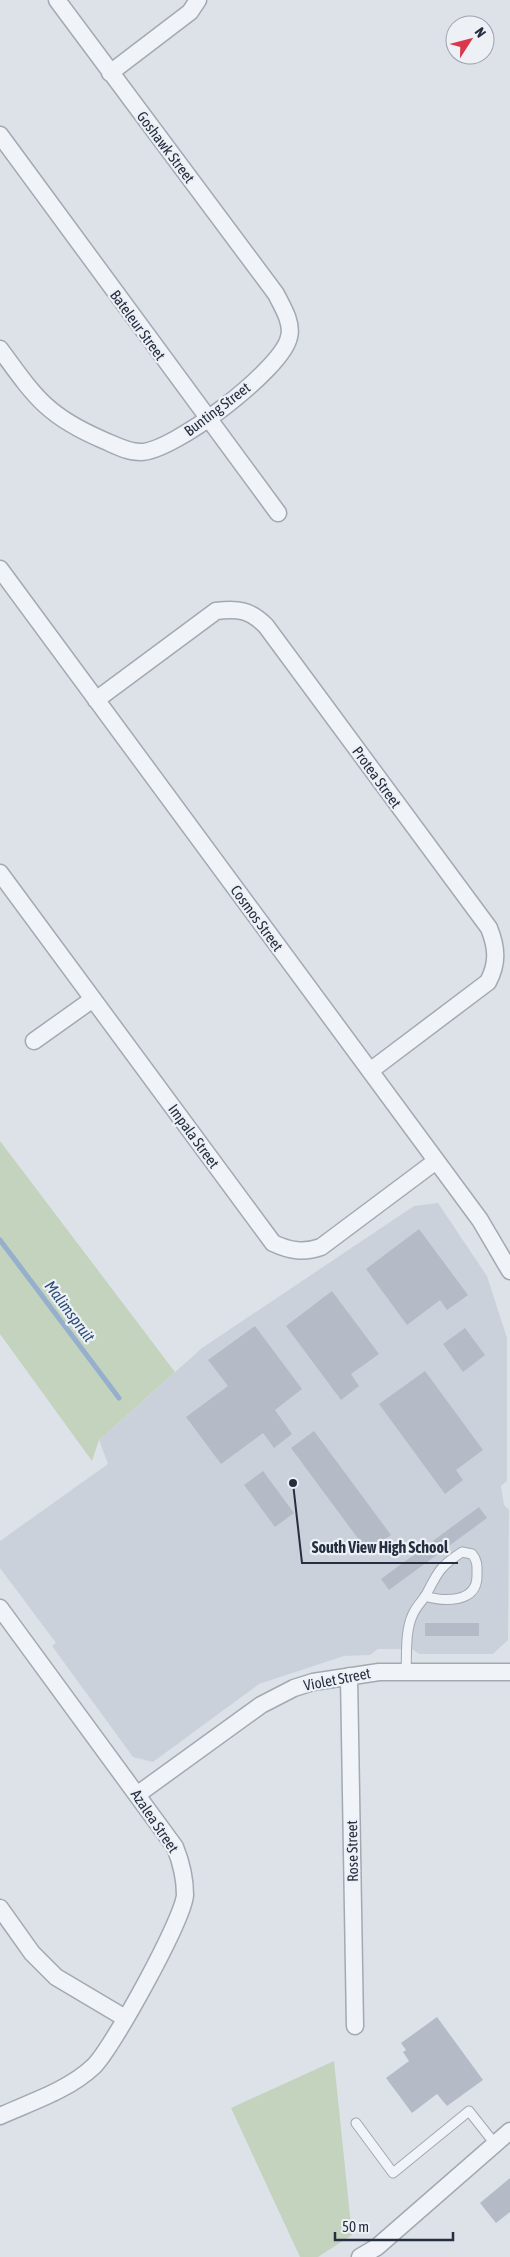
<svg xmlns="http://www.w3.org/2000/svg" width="510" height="2257" viewBox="0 0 510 2257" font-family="'Asap Condensed',sans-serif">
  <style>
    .built { fill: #cbd1db }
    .green { fill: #c3d3be }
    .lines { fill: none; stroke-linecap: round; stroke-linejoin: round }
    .stream { stroke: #95afcc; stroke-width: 5 }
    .building { fill: #b4bbc6 }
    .service-casing { stroke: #a2a9b3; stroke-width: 11 }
    .minor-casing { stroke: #a2a9b3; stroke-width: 19 }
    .service { stroke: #f0f3f7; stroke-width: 9 }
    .minor { stroke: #f0f3f7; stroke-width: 16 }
    .labels { text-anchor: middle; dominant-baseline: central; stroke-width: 4.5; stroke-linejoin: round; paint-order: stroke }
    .street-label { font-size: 15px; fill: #252f41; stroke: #edf1f6 }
    .water-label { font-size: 16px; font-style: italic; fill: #2c4d78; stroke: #edf1f6 }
    .leader { fill: none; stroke: #252f41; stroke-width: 2 }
    .callout-dot { fill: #252f41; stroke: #edf1f6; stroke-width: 2 }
    .callout-label { font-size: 16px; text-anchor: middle; font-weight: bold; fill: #252f41; stroke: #edf1f6; stroke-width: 4.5; stroke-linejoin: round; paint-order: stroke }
  </style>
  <rect width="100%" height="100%" fill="#dde2e9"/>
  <path class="built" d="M438 1203 487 1276 507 1338V1481L501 1486 504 1505 509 1510 508 1640 493 1654H419L412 1649H378L370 1655 344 1656 259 1684 153 1762 133 1757 52 1646 56 1643 0 1568V1541L108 1464 99 1440 202 1348 414 1206Z"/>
  <path class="green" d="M0 1141 175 1372 99 1440 92 1461 0 1334Z
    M334 2061 352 2235 318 2257H300L231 2108Z"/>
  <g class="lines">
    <path class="stream" d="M0 1240 119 1398"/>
  </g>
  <path class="building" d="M419 1229 468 1295 447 1310 440 1300 407 1325 366 1269Z
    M332 1291 379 1354 351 1374 359 1386 341 1400 286 1326Z
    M255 1326 302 1389 275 1410 292 1434 274 1448 263 1433 221 1464 186 1417 228 1386 208 1360Z
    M465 1328 485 1355 463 1372 443 1344Z
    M425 1371 483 1450 456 1470 463 1480 445 1494 379 1404Z
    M314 1431 391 1535 368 1552 291 1448Z
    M263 1471 294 1513 275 1527 244 1485Z
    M479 1507 487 1518 389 1590 381 1579Z
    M425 1623H479V1636H425Z
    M437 2017 483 2080 447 2106 437 2094 412 2113 386 2078 409 2061 403 2052 406 2050 401 2043Z
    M510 2178V2212L496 2223 480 2203Z"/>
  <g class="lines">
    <g class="service-casing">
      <path id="service" d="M406 1671C407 1653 405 1630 413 1614 416 1607 422 1601 426 1595 438 1572 439 1567 462 1552L472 1554C478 1561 477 1567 477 1576 477 1603 444 1602 425 1596
        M356 2123 393 2173 469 2111 495 2144"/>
    </g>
    <g class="minor-casing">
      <path id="minor" d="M110 73 190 12 198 0
        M0 135 278 513
        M0 349C35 397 47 416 103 440 115 445 127 452 140 452 172 453 283 369 289 337 293 323 282 306 276 294L57 0
        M0 569 480 1220 510 1271
        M96 700 216 611C238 608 250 610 266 626L489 928C497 948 498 963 488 982L370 1071
        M0 873 273 1243C290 1251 304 1253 321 1247L436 1161
        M34 1041 93 999
        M0 1608 175 1847C181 1862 185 1878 185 1895 183 1920 113 2047 94 2066 69 2090 31 2102 0 2116
        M349 1676 355 2026
        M138 1794 261 1705 294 1688 313 1682 379 1672H510
        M0 1908 32 1953 56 1977 125 2018
        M360 2257 377 2247 510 2131"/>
    </g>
    <use href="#service" class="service"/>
    <use href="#minor" class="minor"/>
  </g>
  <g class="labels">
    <g class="street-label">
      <text transform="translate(166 147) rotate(53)">Goshawk Street</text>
      <text transform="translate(138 325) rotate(54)">Bateleur Street</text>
      <text transform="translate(217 409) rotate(-37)">Bunting Street</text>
      <text transform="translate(377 777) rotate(54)">Protea Street</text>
      <text transform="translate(257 918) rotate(54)">Cosmos Street</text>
      <text transform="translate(194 1136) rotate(54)">Impala Street</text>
      <text transform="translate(337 1679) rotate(-11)">Violet Street</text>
      <text transform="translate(155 1821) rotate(56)">Azalea Street</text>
      <text transform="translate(352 1851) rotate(-91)">Rose Street</text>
    </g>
    <g class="water-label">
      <text transform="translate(70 1311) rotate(53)">Malimspruit</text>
    </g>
  </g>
  <path class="leader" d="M293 1483L302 1563H458"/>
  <circle class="callout-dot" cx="293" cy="1483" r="5"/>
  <g class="callout-label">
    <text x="380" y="1553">South View High School</text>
  </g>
  <g transform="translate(470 40) rotate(54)"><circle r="24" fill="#edf1f6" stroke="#9da3ae"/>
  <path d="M0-4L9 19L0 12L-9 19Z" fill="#d9374c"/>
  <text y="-8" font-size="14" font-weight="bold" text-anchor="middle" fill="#252f41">N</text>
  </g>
  <path d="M335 2232v8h118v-8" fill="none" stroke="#252f41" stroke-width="2.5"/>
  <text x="342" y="2232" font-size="15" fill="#252f41" stroke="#edf1f6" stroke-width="4" paint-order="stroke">50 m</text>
</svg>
